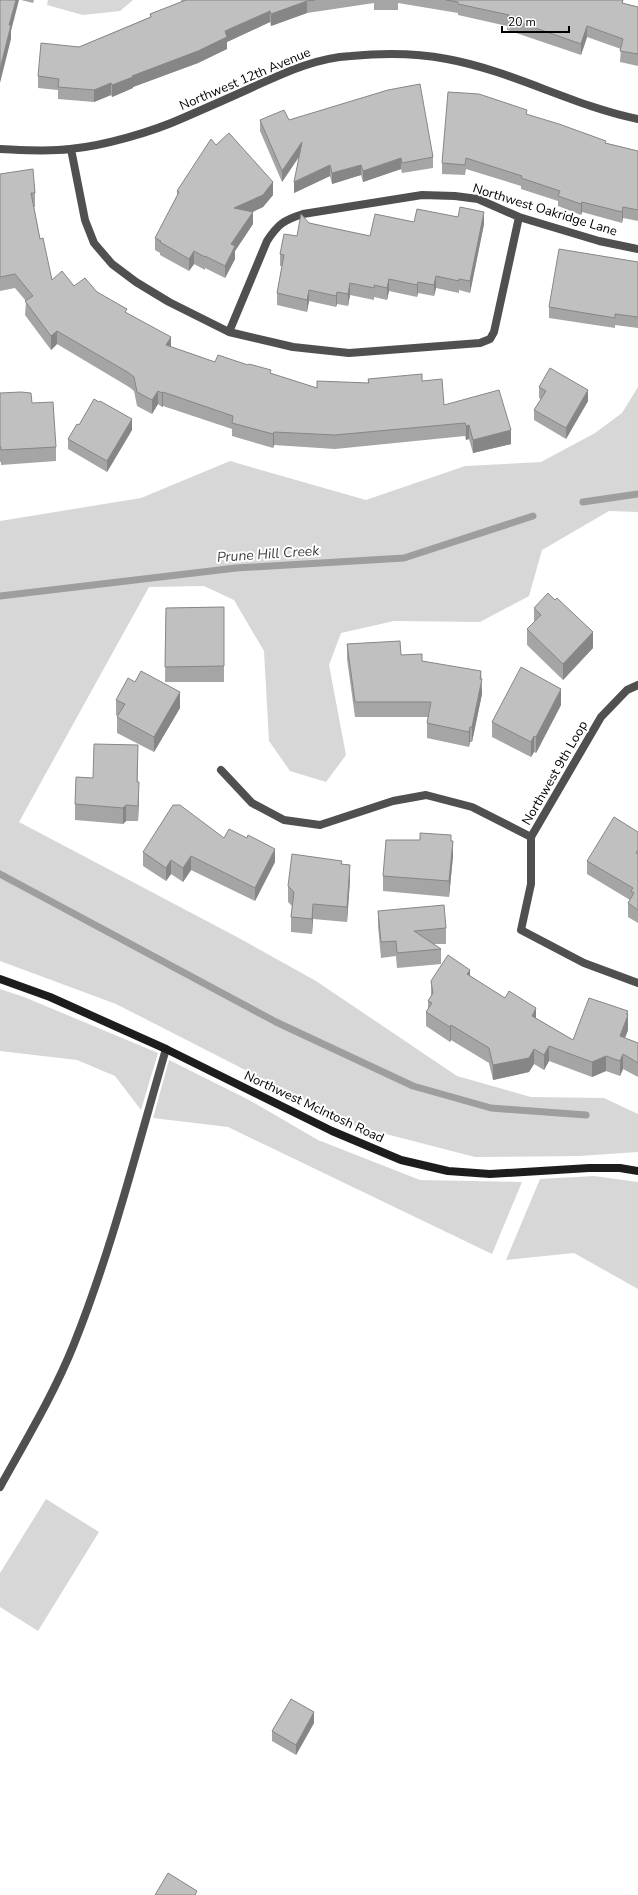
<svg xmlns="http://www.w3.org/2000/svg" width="638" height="1895" viewBox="0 0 638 1895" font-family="'Nunito Sans',sans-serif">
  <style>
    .green { fill: #d7d7d7 }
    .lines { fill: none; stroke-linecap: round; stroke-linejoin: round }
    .stream { stroke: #9e9e9e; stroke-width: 7 }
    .street { stroke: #505050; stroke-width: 8 }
    .secondary { stroke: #1d1d1d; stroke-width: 8 }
    .wall { fill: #a5a5a5 }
    .shaded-wall { fill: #868686 }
    .building { fill: #c0c0c0; stroke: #868686 }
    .labels { text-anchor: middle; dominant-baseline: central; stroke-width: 4; stroke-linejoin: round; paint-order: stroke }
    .street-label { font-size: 13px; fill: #000; stroke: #fff }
    .water-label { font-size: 14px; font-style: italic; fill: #3f3f3f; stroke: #fff }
  </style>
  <rect width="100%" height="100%" fill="#fff"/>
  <path class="green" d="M48 0H133L120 11 83 15 47 5Z
    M638 387V512L609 511 542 550 529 596 480 622 394 621 341 633 329 665 346 755 326 782 290 771 269 741 264 651 234 600 204 586 149 587 19 822 237 937 316 981 457 1076 531 1097 604 1098 638 1114V1152L579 1156 475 1157 355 1126 116 1004 0 961V521L141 498 230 461 366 500 465 466 541 462 595 433 622 413Z
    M0 989 24 997 158 1053 141 1110 115 1076 77 1060 0 1051Z
    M169 1060 251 1101 318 1140 420 1180 522 1182 492 1254 228 1127 153 1118Z
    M594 1176 638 1182V1289L574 1253 506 1260 540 1179Z
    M46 1499 99 1532 38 1631 0 1607V1573Z"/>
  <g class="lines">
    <path class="stream" d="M583 502 638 494
      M0 596 236 568 404 558 533 516
      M0 874 276 1022 413 1086 491 1108 586 1115"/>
    <path class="street" d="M0 149C23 150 47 152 70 149 103 146 152 132 183 118 206 108 229 98 253 87 284 73 315 58 351 56 382 53 416 53 447 59 513 71 573 106 638 119
      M71 149 85 220 94 243 112 264 136 282 169 302 229 332 293 347 349 353 480 343 490 339 494 332 519 217
      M229 332 267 241C278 224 284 220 303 214L422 195 455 196 478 199 519 217 599 241 638 249
      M638 685 627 690 601 717 531 837V884L521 930 584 963 638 983
      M221 770 252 803 284 820 320 825 393 801 426 795 472 807 531 837
      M0 1487C26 1440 54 1394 74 1344 112 1249 137 1148 166 1049"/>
    <path class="secondary" d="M0 979 50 997 166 1049 332 1131 401 1160 448 1171 490 1174 589 1168H620L638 1171"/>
  </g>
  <path class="wall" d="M21 0H34L33 3Z
    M181 0H623V3L638 7V72V66L620 62 621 49 587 37 581 55 507 30V26L458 15V13L398 3V10H374V3L307 13 271 26 270 22 227 42V49L198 63 133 87V88L112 97 111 95 94 102 58 99V90L38 88V76L79 47 150 17V14L182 2Z
    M527 115 606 143 638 151V221L623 218 622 223 582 212 581 215 558 206V201L521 189V186L466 169 465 175 442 174V163Z
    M260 120H289L433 157V168L402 173 401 169 363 182 361 175 332 184 330 176 294 193 299 157 282 182 260 131Z
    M0 174 35 193V207H34L40 239 52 280 97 292 127 313 171 347 215 362 271 374 317 388 368 383V379L422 381 444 405 511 444 473 453 469 439 466 440 465 436 335 449 274 445 273 448 232 436V429L163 406 162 407 158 404 152 414 137 406 134 391 129 387 57 344 51 350 25 315 26 301 15 288 0 291Z
    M177 191 273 195 263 207 253 212V224L235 251V259L225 278 205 268V270L194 264 189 271 160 255V253L155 250V238L177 196Z
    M414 222 484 224 470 293 459 290V293L436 288 434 296 418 293 417 297 389 291 387 300 374 297V300L350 295 348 306 337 304 336 307 309 301 307 312 277 305V293L282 266H280V254L309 223 370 236Z
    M638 262V328L615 325V328L549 318V307Z
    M539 387 588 401 566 439 534 420V410L541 399 539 398Z
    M0 393 32 403 56 447V461L1 465V462H0Z
    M99 402 132 430 107 472 68 449V439Z
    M224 607V682H165L166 608Z
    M534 608 593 648 563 680 527 645V629L534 623Z
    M347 644 422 661 481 679 482 694 472 742H470L469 747 427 738V723L428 717H355L347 659Z
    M116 700 180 708 154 752 117 733V717L118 716 116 715Z
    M561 705 536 753 534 752 531 757 492 737V722Z
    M138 761 137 782 139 798 138 821H126L123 824 75 820V804L93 778Z
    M638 832V923L628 917V903L630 900 587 874V861Z
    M224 838 275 862 255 901 191 870 183 882 171 874 166 881 143 866V852Z
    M451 841 453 856 449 897 383 891V876Z
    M342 864 350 880 347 922 313 919 312 934 291 932V917L292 906 288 902V886Z
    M378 911 446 928V944H434L441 949V964L397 968 396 956 381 958 378 926Z
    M470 976 536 1018 573 1040 628 1015V1030L625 1038 638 1043V1077L623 1069 620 1076 606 1071 592 1077 549 1061 544 1070 534 1064 529 1072 493 1080 489 1063 451 1040 450 1042 426 1026V1012L428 1009V1001L431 997V981Z
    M314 1723 296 1755 272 1741V1731Z"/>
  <path class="shaded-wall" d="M16 0H19L11 31V39L0 83V69L9 25Z
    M307 1V13L271 26V14Z
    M270 11V22L227 42V49L198 63 133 87V88L112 97V85L225 31Z
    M587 26V37L581 55V44Z
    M111 83V95L94 102V90Z
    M302 142V152L282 182V171Z
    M401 158V169L363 182V171Z
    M330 165V176L294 193V182Z
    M361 165V175L332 184V173Z
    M273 182V195L263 207 234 220V208Z
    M582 202V212L581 215V204Z
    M623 207V218L622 223V212Z
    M253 212V224L235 251V259L225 278V266L231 244Z
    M484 212V224L470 293V281Z
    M194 251V264L189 271V259Z
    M436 276V288L434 296V285Z
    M389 279V291L387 300V288Z
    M418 282V293L417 297V285Z
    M350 283V295L348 306V294Z
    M309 290V301L307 312V300Z
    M337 292V304L336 307V296Z
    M57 331V344L51 350V336Z
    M171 337V351L166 345Z
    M588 390V401L566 439V428Z
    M158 391V404L152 414V400Z
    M163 392V406L162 407V393Z
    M132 419V430L107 472V461Z
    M469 425V439L466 440V426Z
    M511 430V444L473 453V440Z
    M274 432V445L273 448V434Z
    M593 632V648L563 680V664Z
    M481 671 482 694 472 742V727Z
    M561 689V705L536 753V737Z
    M180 692V708L154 752V737Z
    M470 727V742L469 747V732Z
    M534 736V752L531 757V742Z
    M138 745V761L137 797V782Z
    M139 782V798L138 821V806Z
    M126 805V821L123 824V808Z
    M453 841V856L449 897V881Z
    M275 849V862L255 901V888Z
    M191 856V870L183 882V868Z
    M171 860V874L166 881V868Z
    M350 865V880L347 922V907Z
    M313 904V919L312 934V919Z
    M470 970V984L467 974Z
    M536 1008V1023L532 1016Z
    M628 1011V1030L620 1051V1036Z
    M451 1025V1040L450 1042V1027Z
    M549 1046V1061L544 1070V1055Z
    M534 1049V1064L529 1072 493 1080V1065Z
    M623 1054V1069L620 1076V1061Z
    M606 1056V1071L592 1077V1062Z
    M314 1712V1723L296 1755V1745Z"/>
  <path class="building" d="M0 0H16L9 25H11L0 69Z
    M186 0H315L307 1 271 14 270 11 225 31 227 37 198 51 132 76 133 77 112 85 111 83 94 90 58 87 59 79 38 76 41 43 79 47 151 17 150 14Z
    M446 0H623L622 3 638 7V54L620 51 623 39 587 26 581 44 507 18 509 15 458 4V2Z
    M420 84 433 157 402 163 401 158 363 171 361 165 332 173 330 165 294 182 302 142 282 171 260 120 284 110 289 120 388 90Z
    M448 92 479 94 527 110 526 114 559 124 606 141 605 143 638 151V210L623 207 622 212 582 202 581 204 558 196 560 191 521 178 522 176 466 158 465 165 442 163Z
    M229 133 273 182 263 195 234 208 253 212 231 244 235 246 225 266 205 256V257L194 251 189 259 160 242 161 241 155 238 179 192 177 191 211 139 216 145Z
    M33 169 35 193H31L40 239 43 238 52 280 62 271 74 286 85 278 97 292 127 309 125 312 171 337 166 345 215 362 218 355 248 365 249 364 271 370 270 373 317 388V381L369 383 368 379 422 374V381L442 379 444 405 499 390 511 430 473 440 469 425 466 426 465 423 335 435 274 432 273 434 232 423 233 416 163 392 162 393 158 391 152 400 137 392 134 377 129 373 57 331 51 336 25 301 33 296 15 274 0 277V174Z
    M460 207 484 212 470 281 459 279V281L436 276 434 285 418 282 417 285 389 279 387 288 374 285V288L350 283 348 294 337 292 336 296 309 290 307 300 277 293 284 255 280 254 284 234 297 236 301 214 309 223 370 236 375 214 414 222 417 209 458 217Z
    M559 249 638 262V317L615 314V318L549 307Z
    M550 368 588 390 566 428 534 410 546 391 539 387Z
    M21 392 31 393 32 403 53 402 56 447 1 450V447H0V393Z
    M94 399 99 402 100 401 132 419 107 461 68 439 77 424 79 425Z
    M548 593 555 600 557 598 593 632 563 664 527 629 541 615 534 608Z
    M224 607V666L165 667 166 608Z
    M400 641 401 655 422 654V661L481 671 480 679H482L472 727H470L469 732 427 723 431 702H355L347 644Z
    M521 667 561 689 536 737 534 736 531 742 492 722Z
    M141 671 180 692 154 737 117 717 125 704 116 700 128 678 135 682Z
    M94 744 138 745 137 782H139L138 806 126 805 123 808 75 804 76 777 93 778Z
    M173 805H180L224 838 229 829 247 838 248 835 275 849 255 888 191 856 183 868 171 860 166 868 143 852Z
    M614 817 638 832V850L636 853 638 854V910L628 903 634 893 631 891 633 888 587 861Z
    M420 833 451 835V841H453L449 881 383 876 386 840H420Z
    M292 854 342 861 341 864 350 865 347 907 313 904 312 919 291 917 294 892 288 886Z
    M444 905 446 928 414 931 441 949 397 953 396 941 381 942 378 911Z
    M448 955 470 970 467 974 505 998 509 991 536 1008 532 1016 573 1040 589 998 628 1011 626 1014 628 1015 620 1036 638 1043V1063L623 1054 620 1061 606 1056 592 1062 549 1046 544 1055 534 1049 529 1058 493 1065 489 1048 451 1025 450 1027 426 1012 432 1003 428 1001 433 993 431 981Z
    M291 1699 314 1712 296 1745 272 1731Z
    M168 1873 197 1891 195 1895H155Z"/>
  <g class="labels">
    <g class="street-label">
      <text transform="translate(245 79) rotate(-23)">Northwest 12th Avenue</text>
      <text transform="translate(545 210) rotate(17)">Northwest Oakridge Lane</text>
      <text transform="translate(555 773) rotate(-60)">Northwest 9th Loop</text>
      <text transform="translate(314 1107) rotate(25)">Northwest McIntosh Road</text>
    </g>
    <g class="water-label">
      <text transform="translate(268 554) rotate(-4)">Prune Hill Creek</text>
    </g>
  </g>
  <path d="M502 26v6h67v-6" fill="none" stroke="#000000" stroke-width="2"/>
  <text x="508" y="26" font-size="12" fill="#000000" stroke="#ffffff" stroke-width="3" paint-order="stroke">20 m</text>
</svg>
